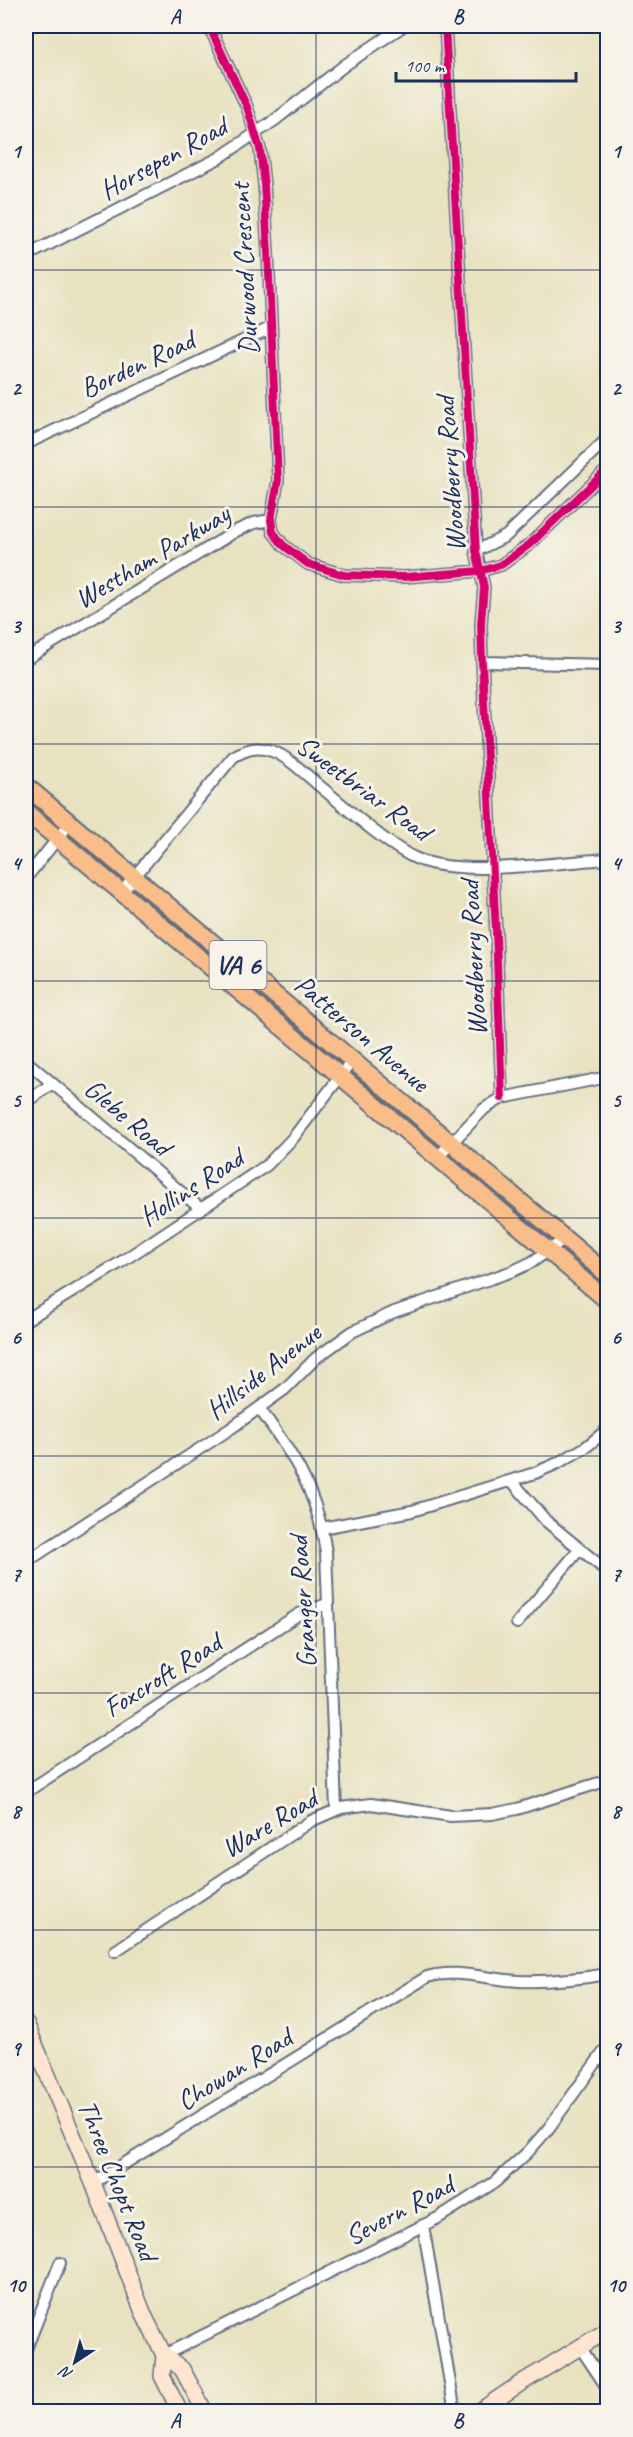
<svg xmlns="http://www.w3.org/2000/svg" width="633" height="2437" viewBox="0 0 633 2437" font-family="Caveat,sans-serif">
  <style>
    .lines { fill: none; stroke-linecap: round; stroke-linejoin: round }
    .street-casing { stroke: #636e81; stroke-width: 14 }
    .secondary-casing { stroke: #636e81; stroke-width: 18 }
    .primary-casing { stroke: #636e81; stroke-width: 20 }
    .street { stroke: #fff; stroke-width: 10 }
    .secondary { stroke: #fde5d0; stroke-width: 15 }
    .primary { stroke: #f9bd89; stroke-width: 16 }
    .cycleway-casing { stroke: #f7f3e8; stroke-width: 11 }
    .cycleway { stroke: #d6006c; stroke-width: 8 }
    .grid { fill: none; stroke: #1b2f5e; stroke-width: 1.5; stroke-opacity: 0.55 }
    .labels { text-anchor: middle; dominant-baseline: central; stroke-width: 6; stroke-linejoin: round; paint-order: stroke }
    .shield { fill: #f7f3e8; stroke: #5d6a87; stroke-width: 1.5 }
    .shield-label { font-size: 27px; font-weight: bold; fill: #1b2f5e }
    .street-label { font-size: 28px; fill: #1b2f5e; stroke: #f7f3e8 }
    .neatline { fill: none; stroke: #1b2f5e; stroke-width: 2 }
    .grid-label { font-size: 20px; text-anchor: middle; font-weight: bold; fill: #1b2f5e }
  </style>
  <rect width="100%" height="100%" fill="#f7f3e8"/>
  <filter id="ink" filterUnits="userSpaceOnUse"><feTurbulence type="fractalNoise" baseFrequency=".0167" numOctaves="2"/><feDisplacementMap in="SourceGraphic" scale="12" xChannelSelector="R" yChannelSelector="G"/><feConvolveMatrix kernelMatrix="1 2 1 2 8 2 1 2 1" color-interpolation-filters="sRGB"/></filter>
  <filter id="wash" filterUnits="userSpaceOnUse"><feTurbulence type="fractalNoise" baseFrequency=".008" numOctaves="4" result="noise"/><feDisplacementMap in="SourceGraphic" scale="24" xChannelSelector="R" yChannelSelector="G"/><feGaussianBlur stdDeviation="1.35" result="paint"/><feColorMatrix in="noise" values="0 0 0 0 0 0 0 0 0 0 0 0 0 0 0 0 0 1.4 0 .05"/><feComposite in="paint" operator="in"/></filter>
  <g filter="url(#wash)">
    <rect width="100%" height="100%" fill="#e8e2c1"/>
  </g>
  <g filter="url(#ink)">
    <g class="lines">
      <g class="street-casing">
        <path id="street" d="M209 26 247 107 260 149 264 185 268 252 278 480 271 520 273 532 283 545 308 564 344 575 404 577 480 571 501 565 530 544 608 469
          M445 26 476 551 484 587 481 624 482 662 496 933 502 1098
          M26 256 219 158 275 120 345 65 403 26
          M26 444 270 328
          M476 551 506 536 608 438
          M26 659 236 531 254 523 271 520
          M482 662 608 665
          M26 878 70 823
          M121 893 233 757C246 749 257 746 272 751 288 757 303 772 316 783 346 807 376 836 409 855 452 880 557 862 608 859
          M26 1061 201 1209
          M26 1103 51 1084
          M437 1158 484 1109 502 1098 608 1077
          M26 1320 121 1262 267 1165 293 1138 352 1061
          M259 1408C295 1457 317 1491 326 1552L336 1809
          M512 1481 546 1521 608 1572
          M322 1528 412 1511 535 1473 558 1463 586 1447 608 1429
          M26 1562 230 1429 285 1389 316 1358 352 1332 394 1312 513 1271 532 1262 565 1239
          M517 1623 579 1550
          M26 1792 299 1614 327 1604
          M115 1951 311 1821 341 1808 371 1804 451 1816 492 1814 517 1809 608 1780
          M93 2183 427 1977C457 1968 489 1980 519 1981 549 1982 578 1979 608 1974
          M423 2225 455 2412
          M580 2347 608 2389
          M26 2349 60 2263
          M164 2355 438 2218 495 2182 528 2152 548 2129 608 2046"/>
      </g>
      <g class="secondary-casing">
        <path id="secondary" d="M26 2023 93 2183 144 2315 164 2355 182 2369 205 2412
          M164 2355 162 2376 180 2412
          M478 2412 521 2383 608 2330"/>
      </g>
      <g class="primary-casing">
        <path id="primary" d="M26 786 608 1275
          M26 812 608 1301"/>
      </g>
      <use href="#street" class="street"/>
      <use href="#secondary" class="secondary"/>
      <use href="#primary" class="primary"/>
      <g class="cycleway-casing">
        <path id="cycleway" d="M209 26 247 107 260 149 264 185 268 252 278 480 271 520 273 532 283 545 308 564 344 575 404 577 480 571 501 565 530 544 608 469
          M445 26 476 551 484 587 481 624 482 662 496 933 502 1098"/>
      </g>
      <use href="#cycleway" class="cycleway"/>
    </g>
  </g>
  <path class="grid" d="M316 26V2412M26 270H608M26 507H608M26 744H608M26 981H608M26 1218H608M26 1456H608M26 1693H608M26 1930H608M26 2167H608"/>
  <g class="labels">
    <rect class="shield" x="209.5" y="941" width="57" height="48" rx="4.5"/>
    <g class="shield-label">
      <text x="238" y="965">VA 6</text>
    </g>
    <g class="street-label">
      <text transform="translate(163 158) rotate(-29)">Horsepen Road</text>
      <text transform="translate(244 269) rotate(-93)">Durwood Crescent</text>
      <text transform="translate(137 364) rotate(-25)">Borden Road</text>
      <text transform="translate(450 474) rotate(-94)">Woodberry Road</text>
      <text transform="translate(152 556) rotate(-31)">Westham Parkway</text>
      <text transform="translate(364 788) rotate(36)">Sweetbriar Road</text>
      <text transform="translate(473 958) rotate(-93)">Woodberry Road</text>
      <text transform="translate(362 1033) rotate(40)">Patterson Avenue</text>
      <text transform="translate(128 1117) rotate(40)">Glebe Road</text>
      <text transform="translate(191 1187) rotate(-33)">Hollins Road</text>
      <text transform="translate(263 1371) rotate(-38)">Hillside Avenue</text>
      <text transform="translate(302 1602) rotate(-94)">Granger Road</text>
      <text transform="translate(162 1675) rotate(-32)">Foxcroft Road</text>
      <text transform="translate(269 1823) rotate(-31)">Ware Road</text>
      <text transform="translate(234 2069) rotate(-32)">Chowan Road</text>
      <text transform="translate(118 2180) rotate(68)">Three Chopt Road</text>
      <text transform="translate(399 2210) rotate(-28)">Severn Road</text>
    </g>
  </g>
  <rect width="633" height="2437" fill="none" stroke="#f7f3e8" stroke-width="66"/>
  <g transform="translate(75 2362) rotate(216)" stroke="#f7f3e8" stroke-width="4.5" paint-order="stroke">
  <path d="M0-4.5L10 22L0 15L-10 22Z" fill="#1b2f5e"/>
  <text y="-9" font-size="16" font-weight="bold" text-anchor="middle" fill="#1b2f5e">N</text>
  </g>
  <path d="M396 72v9h180v-9" fill="none" stroke="#1b2f5e" stroke-width="3"/>
  <text x="405" y="72" font-size="18" fill="#1b2f5e" stroke="#f7f3e8" stroke-width="4.5" paint-order="stroke">100 m</text>
  <rect x="33" y="33" width="567" height="2371" class="neatline"/>
  <g class="grid-label">
    <text x="175" y="23">A</text>
    <text x="458" y="23">B</text>
    <text x="16" y="158">1</text>
    <text x="616" y="158">1</text>
    <text x="16" y="395">2</text>
    <text x="616" y="395">2</text>
    <text x="16" y="633">3</text>
    <text x="616" y="633">3</text>
    <text x="16" y="870">4</text>
    <text x="616" y="870">4</text>
    <text x="16" y="1107">5</text>
    <text x="616" y="1107">5</text>
    <text x="16" y="1344">6</text>
    <text x="616" y="1344">6</text>
    <text x="16" y="1581">7</text>
    <text x="616" y="1581">7</text>
    <text x="16" y="1818">8</text>
    <text x="616" y="1818">8</text>
    <text x="16" y="2055">9</text>
    <text x="616" y="2055">9</text>
    <text x="16" y="2292">10</text>
    <text x="616" y="2292">10</text>
    <text x="175" y="2427">A</text>
    <text x="458" y="2427">B</text>
  </g>
</svg>
